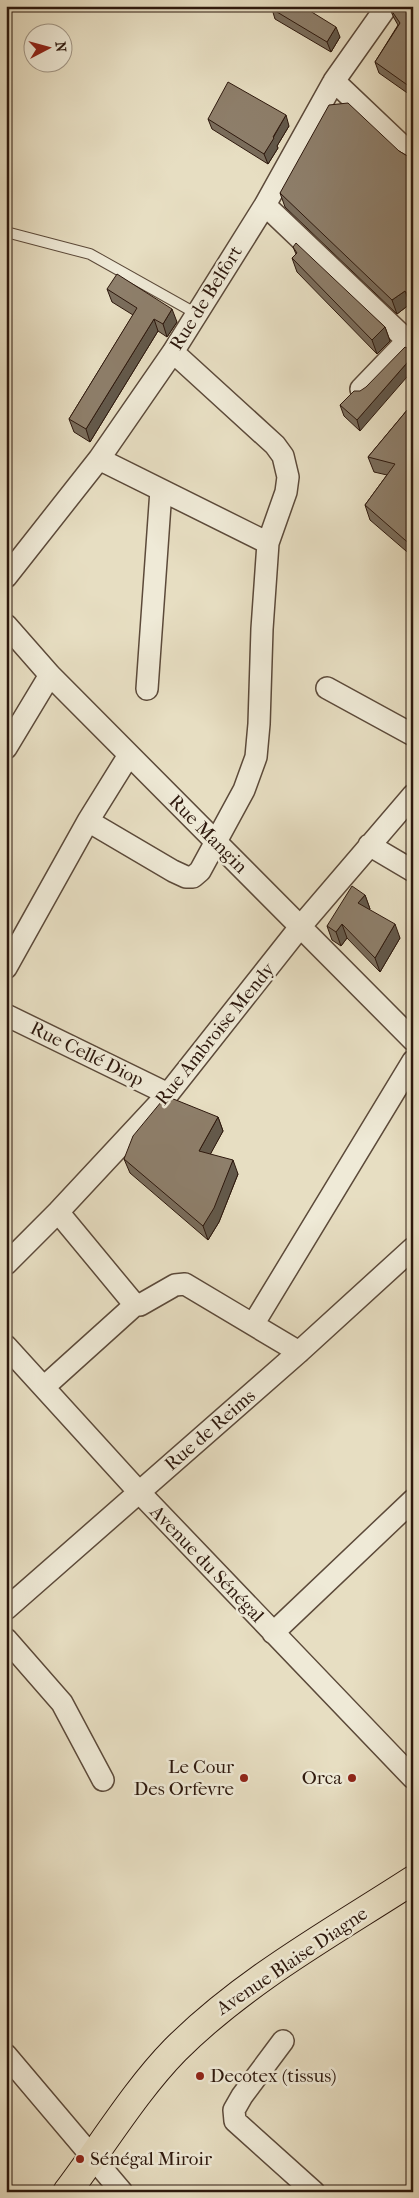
<svg xmlns="http://www.w3.org/2000/svg" width="419" height="2198" viewBox="0 0 419 2198" font-family="'IM FELL French Canon',serif">
  <style>
    .lines { fill: none; stroke-linecap: round; stroke-linejoin: round }
    .lane-casing { stroke: #5c4a3a; stroke-width: 12 }
    .street-casing { stroke: #5c4a3a; stroke-width: 24 }
    .primary-casing { stroke: #2d180d; stroke-width: 30 }
    .lane { stroke: #efead7; stroke-width: 10 }
    .street { stroke: #efead7; stroke-width: 21 }
    .primary { stroke: #e7dec2; stroke-width: 28 }
    .wall { fill: #7a6d5c; stroke: #2d180d }
    .shaded-wall { fill: #63594b; stroke: #2d180d }
    .building { fill: #8e7f6b; stroke: #2d180d }
    .poi-dot { fill: #8f2418; stroke: #efead7; stroke-width: 2 }
    .labels { text-anchor: middle; dominant-baseline: central; stroke-width: 5; stroke-linejoin: round; paint-order: stroke }
    .street-label { font-size: 19px; fill: #2d180d; stroke: #efead7 }
    .poi-label { font-size: 19px; fill: #2d180d; stroke: #efead7; text-anchor: end }
  </style>
  <rect width="100%" height="100%" fill="#e7dec2"/>
  <filter id="stains"><feTurbulence type="fractalNoise" baseFrequency=".004" numOctaves="4"/><feColorMatrix values="0 0 0 0 .2 0 0 0 0 .09 0 0 0 0 .02 0 0 0 .5 -.17"/></filter>
  <radialGradient id="worn" r=".72"><stop offset=".6" stop-color="#630" stop-opacity="0"/><stop offset="1" stop-color="#630" stop-opacity=".3"/></radialGradient>
  <g class="lines">
    <g class="lane-casing">
      <path id="lane" d="M6 232 90 254 197 314"/>
    </g>
    <g class="street-casing">
      <path id="street" d="M334 81 413 156
        M265 205 413 346
        M361 389 407 341
        M99 459 268 543
        M6 577 99 459 173 352 265 205 334 81 387 6
        M6 625 50 675 413 1040
        M327 688 413 735
        M147 689 161 490
        M6 748 50 675
        M88 821 173 871 186 877H193L200 871 244 790 256 757 259 724 262 629 268 543 286 492 288 477 283 456 275 445 173 352
        M369 845 413 871
        M6 968 88 821 129 755
        M6 1015 168 1094
        M58 1212 135 1305H140L175 1285 185 1284 299 1352
        M6 1264 58 1212 168 1094 300 927 413 795
        M254 1323 413 1061
        M6 1346 139 1492 413 1778
        M44 1387 135 1305
        M6 1609 299 1352 413 1248
        M273 1633 413 1500
        M6 1639 62 1703 103 1780
        M283 2041 242 2096 234 2110 235 2121 314 2192
        M6 2055 122 2192"/>
    </g>
    <g class="primary-casing">
      <path id="primary" d="M67 2192C102 2146 135 2091 175 2050 244 1981 331 1933 413 1880"/>
    </g>
    <use href="#lane" class="lane"/>
    <use href="#street" class="street"/>
    <use href="#primary" class="primary"/>
  </g>
  <path class="wall" d="M413 6V97L379 73 375 62 398 25 394 18 389 7Z
    M272 9 340 37 331 52 275 19Z
    M208 119 289 126 277 146 278 148 268 164 212 129Z
    M399 151 409 157 413 158V307L410 304 397 314 285 207 280 193Z
    M293 247 385 327 390 341 377 354 297 272 292 258 296 254Z
    M107 289 177 322 167 337 158 331 90 442 74 432 69 419 133 315 112 302Z
    M354 391 360 431 344 416 340 405Z
    M413 403V557L370 520 365 505 387 475 374 472 368 457Z
    M365 895 370 909 369 910 400 938 380 972 347 938 341 946 332 940 327 926Z
    M218 1117 223 1131 210 1154 238 1174 219 1222 208 1240 130 1173 124 1159Z"/>
  <path class="shaded-wall" d="M336 27 340 37 331 52 327 42Z
    M286 115 289 126 277 146 278 148 268 164 264 154Z
    M405 291 410 304 397 314 392 300Z
    M172 309 177 322 167 337 163 324Z
    M154 319 158 331 90 442 86 429Z
    M385 327 390 341 377 354 372 340Z
    M413 356V370L360 431 357 420Z
    M365 895 370 909 363 918 358 903Z
    M342 924 347 938 341 946 336 932Z
    M395 924 400 938 380 972 375 958Z
    M218 1117 223 1131 204 1166 199 1151Z
    M233 1160 238 1174 219 1222 208 1240 203 1226Z"/>
  <path class="building" d="M274 6H302L336 27 327 42 272 9Z
    M390 6H413V89L375 62 400 23 389 7Z
    M228 82 286 115 273 137 274 138 264 154 208 119Z
    M348 103 399 151 409 157 410 156 413 158 412 300 405 291 392 300 280 193 329 105Z
    M296 243 385 327 372 340 292 258 297 253 293 247Z
    M117 274 172 309 163 324 154 319 86 429 69 419 137 308 107 289Z
    M405 347 407 348 413 353V356L357 420 340 405 354 391H360L366 387Z
    M413 403V547L365 505 395 464 368 457Z
    M352 886 365 895 358 903 395 924 375 958 342 924 336 932 327 926Z
    M166 1096 218 1117 199 1151 233 1160 214 1208 203 1226 124 1159 133 1136Z"/>
  <g class="poi-dot">
    <circle cx="244" cy="1778" r="5"/>
    <circle cx="352" cy="1778" r="5"/>
    <circle cx="200" cy="2076" r="5"/>
    <circle cx="80" cy="2159" r="5"/>
  </g>
  <g class="labels">
    <g class="street-label">
      <text transform="translate(206 298) rotate(-58)">Rue de Belfort</text>
      <text transform="translate(208 834) rotate(45)">Rue Mangin</text>
      <text transform="translate(215 1034) rotate(-51)">Rue Ambroise Mendy</text>
      <text transform="translate(87 1054) rotate(26)">Rue Cellé Diop</text>
      <text transform="translate(210 1430) rotate(-41)">Rue de Reims</text>
      <text transform="translate(207 1564) rotate(46)">Avenue du Sénégal</text>
      <text transform="translate(292 1961) rotate(-34)">Avenue Blaise Diagne</text>
    </g>
    <g class="poi-label">
      <text x="234" y="1767">Le Cour<tspan x="234" dy="22">Des Orfevre</tspan></text>
      <text x="342" y="1778">Orca</text>
      <text x="210" y="2076" text-anchor="start">Decotex (tissus)</text>
      <text x="90" y="2159" text-anchor="start">Sénégal Miroir</text>
    </g>
  </g>
  <rect width="419" height="2198" fill="none" stroke="#e7dec2" stroke-width="25"/>
  <rect x="8" y="8" width="404" height="2183" fill="none" stroke="#2d180d" stroke-width="2.5"/>
  <rect x="12" y="12" width="394" height="2173" fill="none" stroke="#2d180d"/>
  <g transform="translate(48 48) rotate(84)"><circle r="24" fill="#efead7" stroke="#a19686"/>
  <path d="M0-4L9 19L0 12L-9 19Z" fill="#8f2418"/>
  <text y="-8" font-size="14" font-weight="bold" text-anchor="middle" fill="#2d180d">N</text>
  </g>
  <rect width="100%" height="100%" filter="url(#stains)"/>
  <rect width="100%" height="100%" fill="url(#worn)"/>
</svg>
